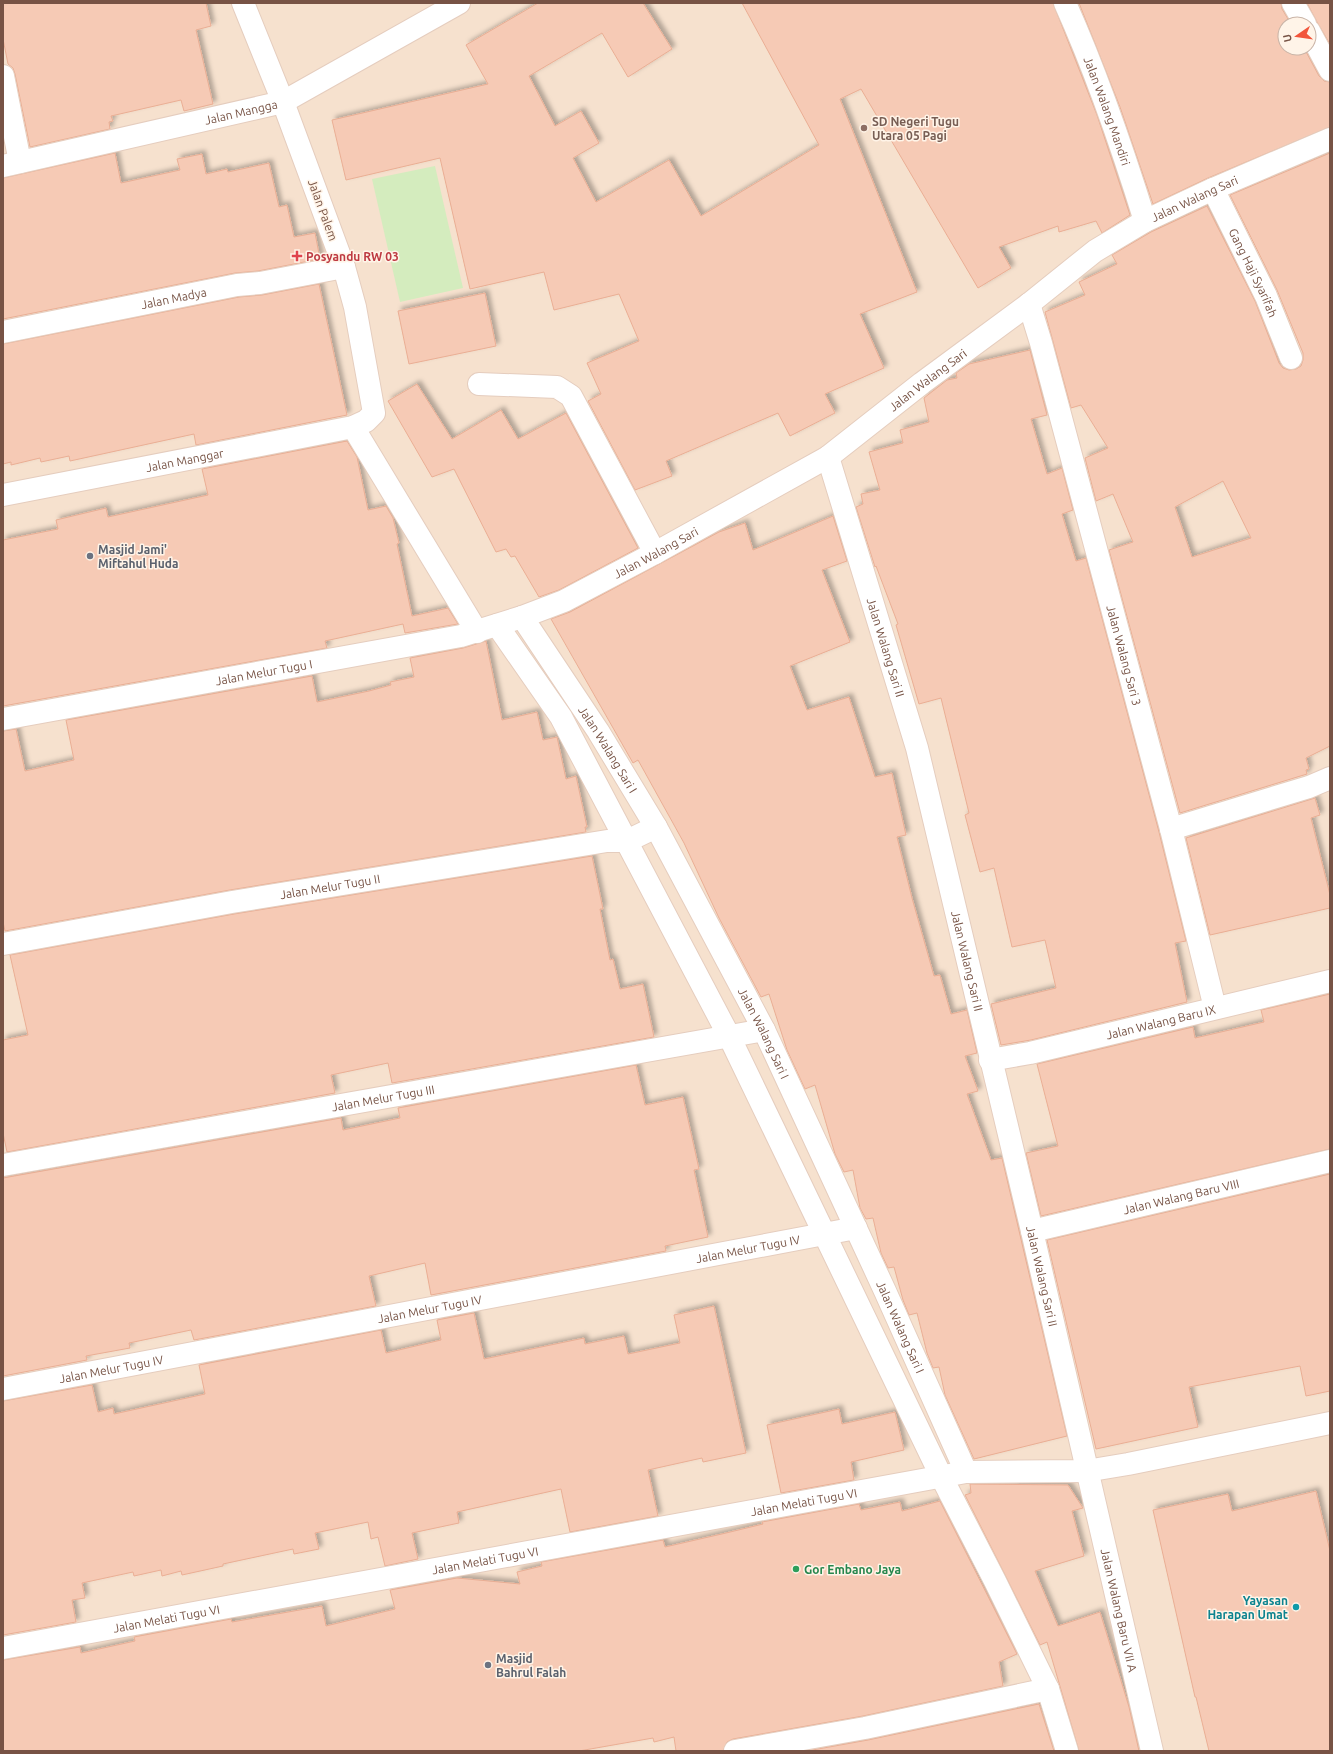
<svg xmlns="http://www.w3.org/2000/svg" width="1333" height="1754" viewBox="0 0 1333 1754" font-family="Ubuntu,sans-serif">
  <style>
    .residential { fill: #f6e1ce; fill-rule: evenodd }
    .green { fill: #d4ecbe }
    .building { fill: #f6cab5; stroke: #eaae94; fill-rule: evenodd; filter: url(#shadow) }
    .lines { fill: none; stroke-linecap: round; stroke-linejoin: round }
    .minor-casing { stroke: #e5cdbe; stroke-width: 24 }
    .tertiary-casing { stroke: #e5cdbe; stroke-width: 24 }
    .minor { stroke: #fff; stroke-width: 22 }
    .tertiary { stroke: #fff; stroke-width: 22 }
    .education-dot { fill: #8d6e63; stroke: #fff4e8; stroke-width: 1.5 }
    .health-dot { fill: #e0444e; stroke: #fff4e8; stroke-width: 1.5 }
    .worship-dot { fill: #6b7280; stroke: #fff4e8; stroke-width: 1.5 }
    .leisure-dot { fill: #2e9e5b; stroke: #fff4e8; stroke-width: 1.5 }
    .culture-dot { fill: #0f9aa8; stroke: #fff4e8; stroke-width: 1.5 }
    .labels { text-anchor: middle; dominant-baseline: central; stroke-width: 3; stroke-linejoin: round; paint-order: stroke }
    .street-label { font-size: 12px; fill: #775345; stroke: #fff4e8 }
    .education-label { font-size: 12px; font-weight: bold; fill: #785e54; stroke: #fff4e8; text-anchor: start }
    .health-label { font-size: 12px; font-weight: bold; fill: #be3a42; stroke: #fff4e8; text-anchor: start }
    .worship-label { font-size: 12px; font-weight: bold; fill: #5b616d; stroke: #fff4e8; text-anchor: start }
    .leisure-label { font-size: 12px; font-weight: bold; fill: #27864d; stroke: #fff4e8; text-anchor: start }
    .culture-label { font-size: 12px; font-weight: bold; fill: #0d838f; stroke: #fff4e8; text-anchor: end }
  </style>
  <defs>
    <filter id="shadow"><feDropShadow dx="3.5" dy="-3.5" stdDeviation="2" flood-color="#0004"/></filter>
  </defs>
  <rect width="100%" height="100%" fill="#fef0e0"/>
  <path class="residential" d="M3 3H1330V1751H3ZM1285 24H1309V48H1285Z"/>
  <path class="green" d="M435 166 463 288 400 302 372 179Z"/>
  <path class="building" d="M3 3H206L211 26 196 30 213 104 184 111 181 100 111 116 113 121 109 122 110 129 30 147 15 74 13 68 8 64 3 39Z
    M538 3H643L672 49 628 77 602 33 529 76 555 126 581 111 599 143 573 158 596 202 669 160 701 216 819 145 742 3H1053L1097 115 1130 215 1102 233 1096 221 1059 232 1058 226 999 247 1011 268 978 288 861 89 840 99 917 292 860 314 884 368 825 394 835 413 790 436 778 413 666 461 672 476 635 490 588 401 601 394 587 363 639 341 619 294 554 310 544 272 470 289 440 158 346 180 332 120 488 84 466 45Z
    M1079 3H1281L1282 9 1291 24H1285V48H1304L1319 76 1324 81 1330 82V127L1208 178 1153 204 1120 107Z
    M1307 3H1330V44L1317 22Z
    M115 153 121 183 180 170 177 159 202 154 206 174 227 169 228 172 269 163 279 207 287 205 294 237 315 233 320 259 258 271 235 273 3 319V178Z
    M1330 153V746L1306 758 1309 769 1306 770 1307 774 1180 813 1109 550 1133 542 1113 494 1096 501 1085 458 1108 448 1081 405 1071 408 1045 312 1085 295 1079 282 1117 264 1112 255 1151 232 1207 206 1255 301 1279 363 1283 368 1289 370 1296 369 1301 366 1303 360V353L1277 290 1230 195ZM1223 481 1251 538 1192 557 1175 507Z
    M319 284 347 415 196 445 194 434 70 461 69 456 41 462 40 458 11 465V462L3 464V344L239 297 262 295Z
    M485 293 496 346 409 364 398 311Z
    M1030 350 1047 415 1031 419 1047 474 1062 468 1073 510 1062 514 1076 561 1086 558 1159 832 1186 941 1175 943 1187 1002 1031 1040 1001 1045 991 1004 1056 988 1045 940 1012 947 994 868 980 872 965 815 969 813 941 698 919 704 896 625 898 624 876 566 875 567 856 507 863 504 861 494 880 490 869 452 903 443 900 430 929 422 924 398 947 380 957 378 956 373 969 364Z
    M417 384 452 439 501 410 518 439 566 413 638 548 559 590 539 597 515 556 511 557 506 549 496 552 454 469 432 477 388 401Z
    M347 441 357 457 368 510 386 506 393 518 399 543 397 544 412 616 448 608 458 624 405 633 403 624 325 641 327 648 3 706V540L58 529 56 520 106 508 108 517 208 495 202 469Z
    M833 516 847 561 822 570 850 642 790 666 807 710 849 697 875 777 892 773 906 835 897 837 912 898 934 976 940 975 951 1014 967 1010 977 1053 965 1056 978 1091 967 1094 991 1160 1002 1158 1067 1436 974 1459 945 1395 939 1367 933 1368 927 1353 917 1313 909 1315 903 1300 894 1267 888 1268 881 1253 873 1218 866 1219 860 1208 853 1170 844 1172 835 1154 815 1085 805 1089 787 1050 769 994 761 997 719 918 684 843 638 760 633 763 551 619 570 612 719 532 745 523 753 550Z
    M486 641 502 720 537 712 543 740 557 737 566 779 576 776 587 827H585L586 832 230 890 5 931 3 922V731L16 729 25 771 74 760 66 720 312 676 317 702 369 691 391 685 390 682 414 677 410 658 463 648Z
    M1315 798 1320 815 1311 818 1330 895V908L1210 935 1186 838Z
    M592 856 603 909H600L610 960 613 959 620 989 643 984 654 1037 392 1083 388 1063 331 1075 335 1093 7 1152 3 1133V1040L28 1035 10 955 234 914Z
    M1330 994V1149L1041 1216 1026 1153 1058 1146 1037 1064 1193 1027 1195 1038 1264 1022 1261 1010Z
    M636 1065 645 1105 683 1097 699 1169 694 1170 708 1237 665 1246 666 1251 431 1295 425 1263 369 1276 376 1306 194 1340 191 1330 129 1343 130 1348 86 1356 87 1360 3 1376V1178L341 1118 343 1130 400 1118 398 1108Z
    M1330 1174V1391L1306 1396 1300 1366 1189 1387 1198 1427 1096 1449 1047 1240Z
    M714 1306 746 1453 703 1462 702 1458 648 1470 658 1516 570 1532 561 1489 457 1512 459 1523 412 1533 418 1559 385 1566 378 1537 371 1539 368 1522 315 1533 319 1549 294 1554 293 1549 223 1564V1566L182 1575 181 1571 162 1576 161 1570 134 1576 133 1572 82 1583 85 1598 72 1600 76 1622 3 1635V1401L92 1385 98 1412 113 1408 114 1414 205 1394 199 1365 381 1330 386 1353 441 1340 437 1320 474 1313 484 1359 584 1338 585 1344 624 1336 628 1354 680 1343 674 1315Z
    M839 1409 842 1424 895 1412 904 1450 851 1462 854 1480 781 1493 767 1425Z
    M970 1484 1068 1485 1083 1508 1072 1511 1084 1556 1035 1571 1058 1626 1100 1612 1129 1707 1139 1751H1079L1047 1642 1040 1645 965 1495 971 1493Z
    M1316 1491 1330 1551V1751H1209L1196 1697H1195L1153 1510 1228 1494 1232 1511Z
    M940 1501 1017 1654 999 1662 1003 1686 863 1716 733 1739 727 1742 723 1751H676L674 1737 654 1742 653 1738 579 1751H3V1660L80 1647 81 1653 135 1641 134 1637 231 1619 232 1622 322 1606 326 1626 395 1609 390 1590 457 1578 520 1584 517 1572 542 1566 541 1562 663 1540 665 1547 726 1533 763 1524 762 1522 859 1504 861 1510 900 1502 902 1511Z
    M1039 1704 1054 1751H807L868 1740Z"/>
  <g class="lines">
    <g class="minor-casing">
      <g id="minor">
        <path id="s1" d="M1065 3C1097 74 1122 147 1145 221"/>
        <path d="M3 76 20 162"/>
        <path id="s2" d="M1213 189 1266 296 1291 358"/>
        <path id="s3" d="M1029 304 1041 343 1171 829 1215 1008"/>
        <path id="s4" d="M3 332 237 285 260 283 344 267"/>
        <path d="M479 384 557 387 571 396 655 553"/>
        <path d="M353 427 477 632"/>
        <path id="s5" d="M828 457 917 748 1032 1231 1152 1751"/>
        <path id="s6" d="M522 617 598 731 656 827 764 1030 885 1291 966 1472"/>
        <path d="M497 625 561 717 729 1036 941 1476 995 1581 1048 1689 1067 1751"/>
        <path id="s7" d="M3 719 461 636 522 617 564 601 655 553 828 457 922 383 1029 304 1095 251 1145 221 1213 189 1330 139"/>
        <path d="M1171 829 1309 787 1330 778"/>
        <path id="s8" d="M3 944 232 902 607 841H627L656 827"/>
        <path id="s9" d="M990 1060 1030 1053 1330 981"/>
        <path id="s10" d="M3 1165 764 1030"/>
        <path id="s11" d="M1032 1231 1330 1161"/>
        <path id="s12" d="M3 1389 856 1228"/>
        <path id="s13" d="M3 1648 966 1472 1086 1471 1128 1464 1330 1423"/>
        <path d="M735 1751 865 1728 1048 1689"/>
      </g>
    </g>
    <g class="tertiary-casing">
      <g id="tertiary">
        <path d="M1293 3 1305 24"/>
        <path d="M1309 31 1330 70"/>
        <path id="s14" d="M3 166 283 102 459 3"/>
        <path id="s15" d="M3 495 353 427 366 421 374 413 355 307 344 267 283 102 243 3"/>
      </g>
    </g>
    <use href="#minor" class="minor"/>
    <use href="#tertiary" class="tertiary"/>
  </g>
  <circle class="education-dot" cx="864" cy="128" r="4"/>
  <path class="health-dot" d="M295 250h4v4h4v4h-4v4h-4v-4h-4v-4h4z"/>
  <g class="worship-dot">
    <circle cx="90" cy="556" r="4"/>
    <circle cx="488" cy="1665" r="4"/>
  </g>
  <circle class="leisure-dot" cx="796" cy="1569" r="4"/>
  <circle class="culture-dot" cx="1296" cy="1607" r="4"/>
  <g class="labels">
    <g class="street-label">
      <text stroke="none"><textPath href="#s14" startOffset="244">Jalan Mangga</textPath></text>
      <text stroke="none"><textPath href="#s1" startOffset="116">Jalan Walang Mandiri</textPath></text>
      <text stroke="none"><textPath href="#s7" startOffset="1325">Jalan Walang Sari</textPath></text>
      <text transform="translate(323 210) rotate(70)">Jalan Palem</text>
      <text stroke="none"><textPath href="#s2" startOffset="93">Gang Haji Syarifah</textPath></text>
      <text stroke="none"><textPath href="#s4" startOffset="174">Jalan Madya</textPath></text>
      <text stroke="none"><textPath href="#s7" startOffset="1001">Jalan Walang Sari</textPath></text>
      <text stroke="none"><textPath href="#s15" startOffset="185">Jalan Manggar</textPath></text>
      <text stroke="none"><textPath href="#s7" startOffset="678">Jalan Walang Sari</textPath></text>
      <text stroke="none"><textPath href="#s5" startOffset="199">Jalan Walang Sari II</textPath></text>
      <text stroke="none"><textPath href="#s3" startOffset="364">Jalan Walang Sari 3</textPath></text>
      <text stroke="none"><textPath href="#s7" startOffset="265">Jalan Melur Tugu I</textPath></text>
      <text stroke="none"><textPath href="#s6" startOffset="158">Jalan Walang Sari I</textPath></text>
      <text stroke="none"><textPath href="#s8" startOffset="332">Jalan Melur Tugu II</textPath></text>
      <text stroke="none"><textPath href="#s5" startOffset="523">Jalan Walang Sari II</textPath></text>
      <text stroke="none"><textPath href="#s9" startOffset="175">Jalan Walang Baru IX</textPath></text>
      <text stroke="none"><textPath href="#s6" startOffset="482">Jalan Walang Sari I</textPath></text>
      <text stroke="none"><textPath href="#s10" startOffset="386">Jalan Melur Tugu III</textPath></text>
      <text stroke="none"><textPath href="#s11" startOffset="153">Jalan Walang Baru VIII</textPath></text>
      <text stroke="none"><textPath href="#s12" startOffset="758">Jalan Melur Tugu IV</textPath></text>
      <text stroke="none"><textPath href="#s5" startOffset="847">Jalan Walang Sari II</textPath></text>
      <text stroke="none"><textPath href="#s12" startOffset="434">Jalan Melur Tugu IV</textPath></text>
      <text stroke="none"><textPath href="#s6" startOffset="806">Jalan Walang Sari I</textPath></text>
      <text stroke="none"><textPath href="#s12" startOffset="110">Jalan Melur Tugu IV</textPath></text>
      <text stroke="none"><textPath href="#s13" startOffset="814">Jalan Melati Tugu VI</textPath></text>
      <text stroke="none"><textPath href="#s13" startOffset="490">Jalan Melati Tugu VI</textPath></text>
      <text stroke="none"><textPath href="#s5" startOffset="1190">Jalan Walang Baru VII A</textPath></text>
      <text stroke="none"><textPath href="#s13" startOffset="166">Jalan Melati Tugu VI</textPath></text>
    </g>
    <g class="education-label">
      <text x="872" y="121">SD Negeri Tugu<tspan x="872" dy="14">Utara 05 Pagi</tspan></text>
    </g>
    <g class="health-label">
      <text x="306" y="256">Posyandu RW 03</text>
    </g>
    <g class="worship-label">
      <text x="98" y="549">Masjid Jami'<tspan x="98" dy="14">Miftahul Huda</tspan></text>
      <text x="496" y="1658">Masjid<tspan x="496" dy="14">Bahrul Falah</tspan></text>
    </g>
    <g class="leisure-label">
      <text x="804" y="1569">Gor Embano Jaya</text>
    </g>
    <g class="culture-label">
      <text x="1288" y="1600">Yayasan<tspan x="1288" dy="14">Harapan Umat</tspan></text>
    </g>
  </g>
  <rect width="1333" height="1754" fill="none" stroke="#775345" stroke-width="8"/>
  <g transform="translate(1297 36) rotate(257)"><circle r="19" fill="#fff4e8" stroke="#c9b4a7"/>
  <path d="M0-3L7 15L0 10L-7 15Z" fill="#f2553b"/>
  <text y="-6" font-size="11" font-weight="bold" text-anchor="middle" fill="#775345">U</text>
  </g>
</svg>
